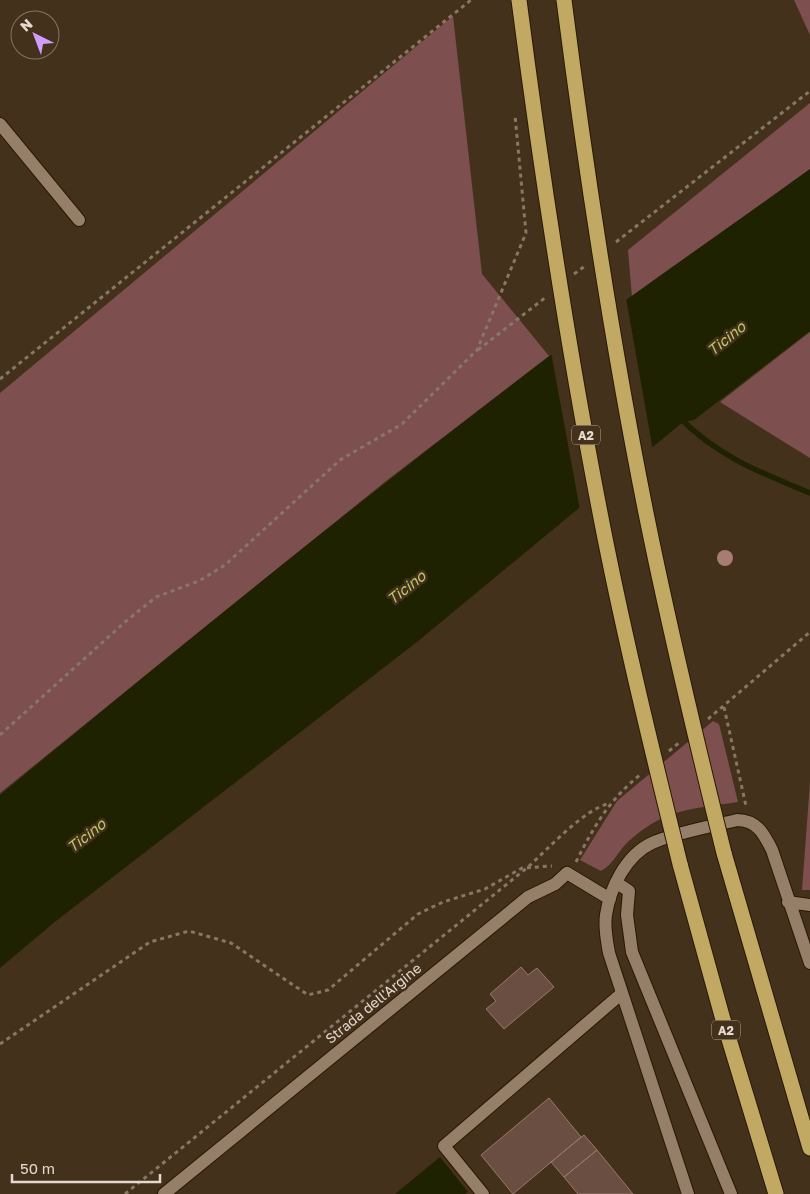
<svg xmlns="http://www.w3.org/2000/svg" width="810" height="1194" viewBox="0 0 810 1194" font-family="'Golos Text',sans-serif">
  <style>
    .green { fill: #7e4f4f }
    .water { fill: #1f2200 }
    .pier { fill: #44311c }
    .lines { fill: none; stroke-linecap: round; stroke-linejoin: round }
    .stream { stroke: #1f2200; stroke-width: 5.5 }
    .building { fill: #6b4e42; stroke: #98786b }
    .minor-casing { stroke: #2a1804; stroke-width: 14 }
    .highway-casing { stroke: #2a1804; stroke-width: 17 }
    .path { stroke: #876; stroke-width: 3; stroke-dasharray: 4 4; stroke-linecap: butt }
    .minor { stroke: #967f68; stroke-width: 12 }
    .highway { stroke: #c1a963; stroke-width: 15 }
    .highway-bridge-casing { stroke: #2a1804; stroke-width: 17; stroke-linecap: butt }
    .highway-bridge { stroke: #c1a963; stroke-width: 15 }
    .tree { fill: #a87c72 }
    .labels { text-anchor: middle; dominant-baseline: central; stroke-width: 5; stroke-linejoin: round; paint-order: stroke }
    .shield { fill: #44311c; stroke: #b5a697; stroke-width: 1 }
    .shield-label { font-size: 12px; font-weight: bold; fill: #e5d8cc }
    .street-label { font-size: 14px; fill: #e5d8cc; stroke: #44311c }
    .water-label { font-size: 15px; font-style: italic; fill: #bdc866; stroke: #44311c }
  </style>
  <rect width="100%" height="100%" fill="#44311c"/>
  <path class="green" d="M794 0H810V35Z
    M453 16 482 274 549 356 386 481 0 793V393Z
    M810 103V169L632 297 628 250Z
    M810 332V458L720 402Z
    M713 721 719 724 738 802C693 809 666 808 630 840 619 849 613 865 601 871L580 860 617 801Z
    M810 782V890H802Z"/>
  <path class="water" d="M810 169V331L694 420 683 422 417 642 56 921 0 968V795C180 646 361 499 547 358 633 293 723 232 810 169Z
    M440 1157 468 1192 465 1194H395Z"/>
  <path class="pier" d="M626 298 653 451 580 510 551 352Z"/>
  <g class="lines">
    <path class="stream" d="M679 417C717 456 761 473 810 493"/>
  </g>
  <path class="building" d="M521 967 528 975 537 968 554 987 504 1029 486 1009 496 1001 490 994Z
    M549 1098 581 1137 513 1194 481 1155Z
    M584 1135 597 1150 564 1177 551 1162Z
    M597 1150 633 1194H578L564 1177Z"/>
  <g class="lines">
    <g class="minor-casing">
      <path id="minor" d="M0 124 79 220
        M617 883 629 891 627 915 632 952 731 1194
        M788 902 810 905
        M164 1194 528 897 555 884 567 873 610 899
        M483 1194 444 1146 621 994
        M688 1194 609 953C607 941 604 928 606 915 610 888 626 855 652 843 674 833 713 826 737 820 757 820 764 834 772 850L810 963"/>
    </g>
    <g class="highway-casing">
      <path id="highway" d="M724 853 810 1148
        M680 864 722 1016 776 1194"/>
    </g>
    <path class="path" d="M616 242 810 91
      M574 274 585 266
      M478 350 546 297
      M0 379 471 0
      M724 707 746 806
      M708 719 810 632
      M0 735 125 622 156 597 199 581 225 565 340 460 402 424 477 350 526 233 515 115
      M669 751 680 742
      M576 862C594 826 609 800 641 774
      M0 1044 150 942 189 931 231 943 308 995 328 990 418 914 443 902 485 889 522 868 552 866
      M125 1194 528 867C549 848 583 810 610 803"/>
    <use href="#minor" class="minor"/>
    <use href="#highway" class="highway"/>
    <g class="highway-bridge-casing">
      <path id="highway-bridge" d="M519 0C542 178 569 356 604 533 626 644 653 754 680 864
        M564 0C586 172 612 343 646 513 669 627 696 740 724 853"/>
    </g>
    <use href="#highway-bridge" class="highway-bridge"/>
  </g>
  <circle class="tree" cx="725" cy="558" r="8"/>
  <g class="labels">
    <g class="shield">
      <rect x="572" y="425.5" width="28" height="19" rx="4"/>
      <rect x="712" y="1020.5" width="28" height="19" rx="4"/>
    </g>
    <g class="shield-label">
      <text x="586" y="435">A2</text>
      <text x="726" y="1030">A2</text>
    </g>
    <g class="street-label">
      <text transform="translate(373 1003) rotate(-39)">Strada dell'Argine</text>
    </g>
    <g class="water-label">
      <text transform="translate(726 338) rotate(-39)">Ticino</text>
      <text transform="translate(406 587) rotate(-38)">Ticino</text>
      <text transform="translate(86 835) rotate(-38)">Ticino</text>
    </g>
  </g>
  <g transform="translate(35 35) rotate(318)"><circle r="24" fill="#44311c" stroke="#847462"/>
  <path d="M0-4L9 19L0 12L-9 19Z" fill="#d09dff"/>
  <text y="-8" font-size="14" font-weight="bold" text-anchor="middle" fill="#e5d8cc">N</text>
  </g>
  <path d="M12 1174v8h148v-8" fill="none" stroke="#e5d8cc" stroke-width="2.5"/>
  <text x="20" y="1174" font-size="15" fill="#e5d8cc" stroke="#44311c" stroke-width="4" paint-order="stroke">50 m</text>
</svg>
